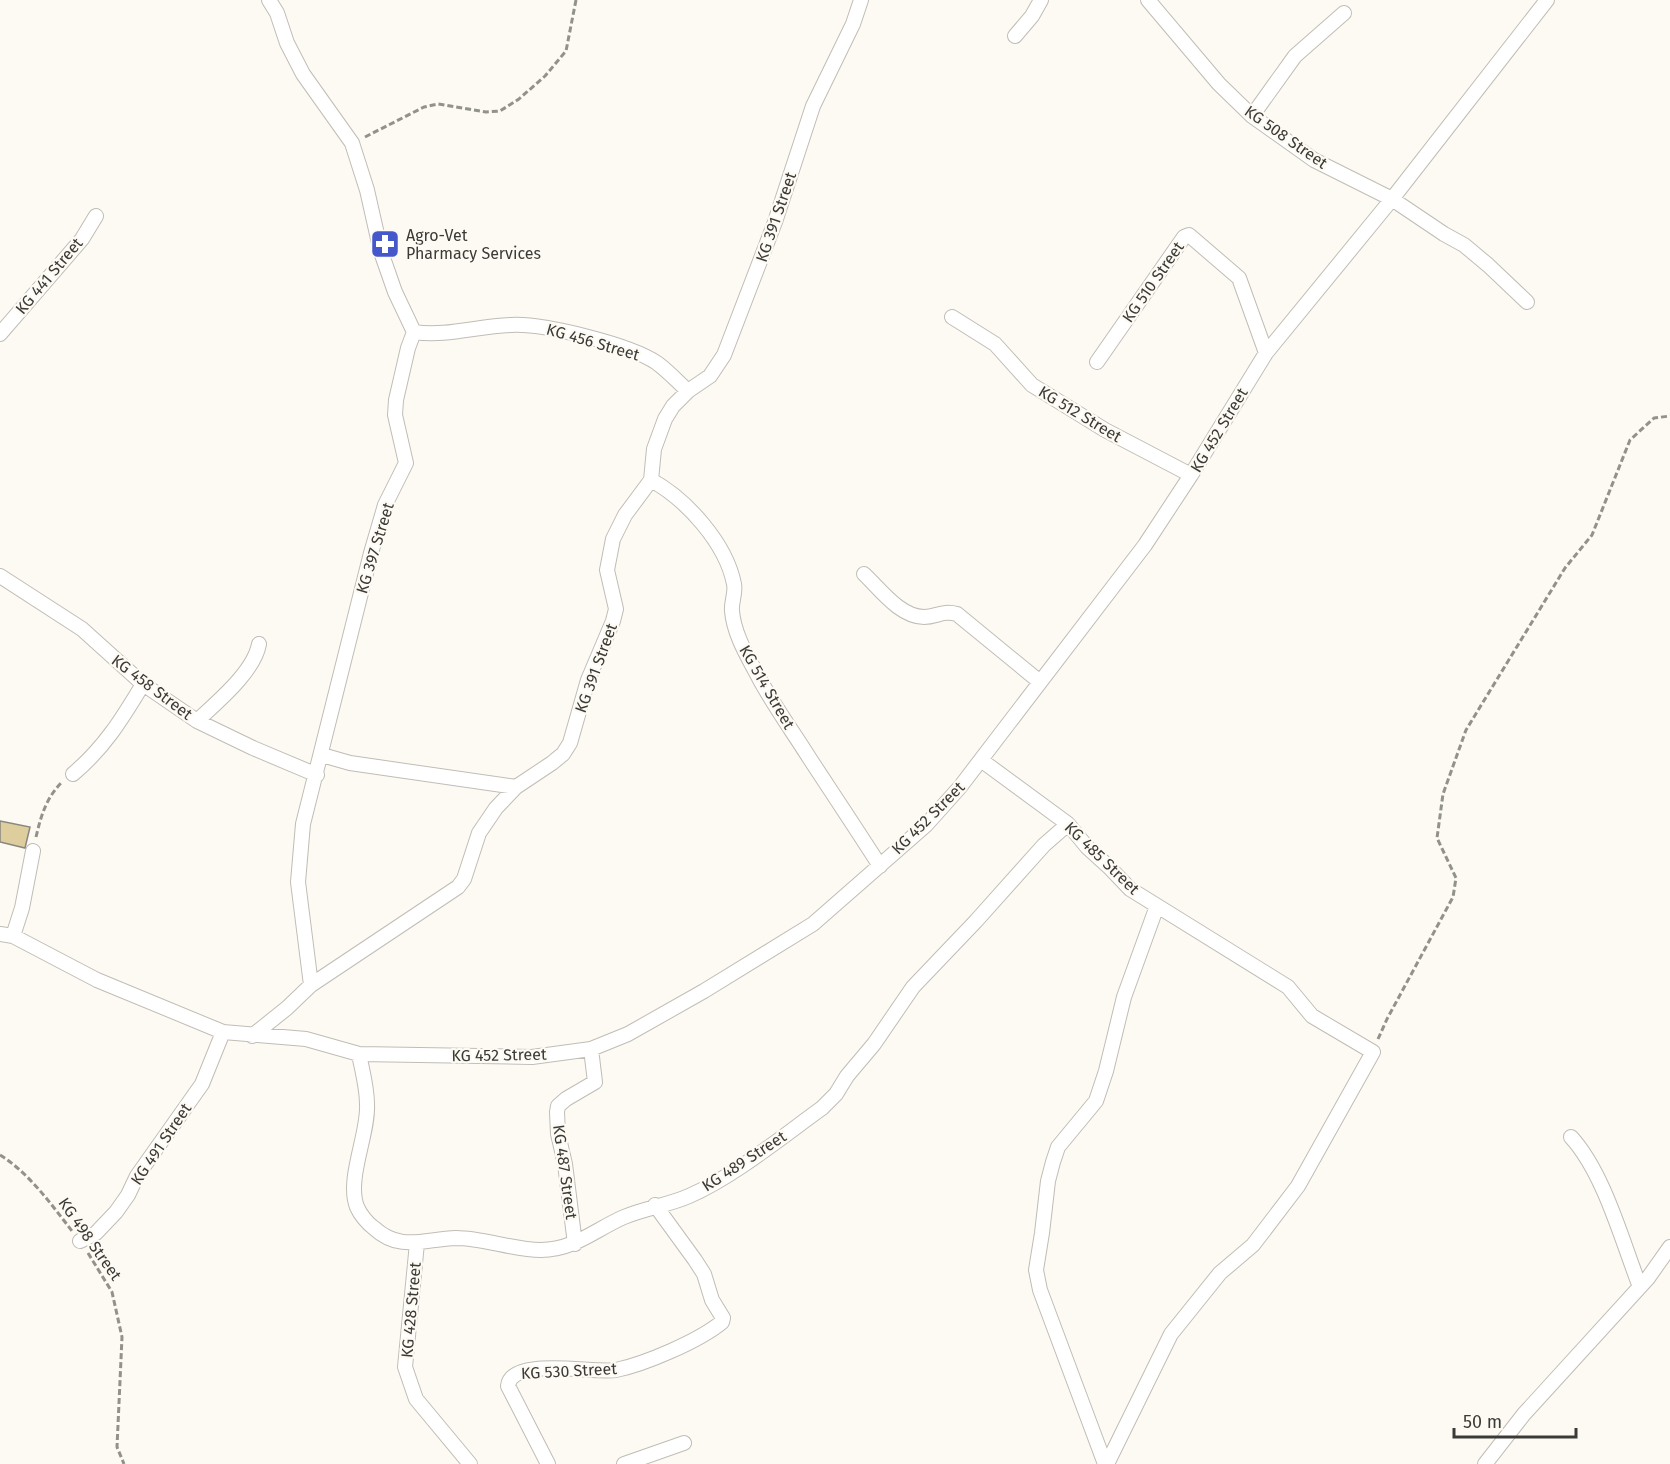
<svg xmlns="http://www.w3.org/2000/svg" width="1670" height="1464" viewBox="0 0 1670 1464" font-family="'Fira Sans',sans-serif">
  <style>
    .building { fill: #dece9d; stroke: #898780; stroke-width: 1.5 }
    .lines { fill: none; stroke-linecap: round; stroke-linejoin: round }
    .minor-casing { stroke: #c0bdb6; stroke-width: 16 }
    .path { stroke: #92918b; stroke-width: 3; stroke-dasharray: 6 3; stroke-linecap: butt }
    .minor { stroke: #fff; stroke-width: 14 }
    .labels { text-anchor: middle; dominant-baseline: central; stroke-width: 4.5; stroke-linejoin: round; paint-order: stroke }
    .street-label { font-size: 16px; fill: #3b3a37; stroke: #fcfaf2 }
    .poi-label { font-size: 16px; fill: #3b3a37; stroke: #fcfaf2; text-anchor: start }
  </style>
  <rect width="100%" height="100%" fill="#fcfaf2"/>
  <path class="building" d="M0 821 30 827 25 848 0 842Z"/>
  <g class="lines">
    <g class="minor-casing">
      <path id="minor" d="M269 0 277 13 287 43 303 74 352 143 367 190 381 252 395 292 414 332 408 348 396 400 395 415 406 463 385 505 371 553 303 824 298 882 311 985
        M1148 0 1219 84 1252 116 1314 160 1392 199 1444 234 1464 245 1488 265 1527 302
        M1015 36 1032 16 1041 0
        M1252 116 1295 56 1344 13
        M952 317 995 344 1032 385 1105 430 1191 475
        M414 332C446 337 478 326 511 325 543 323 631 345 657 363 668 371 678 382 688 391
        M0 334 82 239 96 216
        M1097 362 1184 237 1189 235 1239 278 1266 353
        M651 480C686 499 726 543 734 584 736 593 731 602 732 611 734 635 748 657 759 678 774 706 793 732 810 759 833 794 857 830 880 866
        M864 574C880 589 900 617 924 617 937 617 942 610 957 614L1040 682
        M0 576 82 629 143 684 197 721 253 748 317 775
        M197 721C217 702 254 672 259 644
        M322 755 350 763 516 787
        M981 760 1068 824 1087 847 1109 867 1130 889 1288 987 1312 1016 1373 1052 1298 1186 1253 1245 1220 1273 1171 1334 1107 1464
        M73 774C104 748 122 719 143 684
        M0 934 13 936 97 980 223 1032 306 1039 359 1054 532 1057 591 1049 628 1034 704 991 813 924 926 825 960 787 1145 545 1191 475 1266 353 1392 199 1547 0
        M13 936 22 908 33 851
        M252 1036 287 1008 311 985 458 887 464 879 479 833 496 808 516 787 552 763 563 754 570 743 588 680 613 621 616 609 607 570 613 539 625 515 651 480 654 449 665 419 673 406 688 391 710 376 724 355 775 222 813 106 853 24 861 0
        M359 1054C362 1070 367 1087 367 1104 369 1133 346 1179 357 1207 360 1214 367 1223 374 1228 400 1252 424 1239 456 1238 484 1238 513 1250 541 1250 574 1250 596 1229 624 1217 645 1208 669 1205 689 1196 733 1177 783 1136 822 1108L836 1094 847 1076 874 1044 913 987 976 921 1044 845 1068 824
        M1571 1137C1604 1173 1622 1241 1640 1287
        M80 1241 96 1233 116 1212 128 1195 137 1176 202 1084 223 1032
        M417 1243 405 1367 416 1399 470 1464
        M575 1244 565 1164 558 1134 557 1112 558 1106 566 1099 595 1082 591 1049
        M548 1464 508 1386C511 1356 595 1374 616 1370 645 1364 699 1341 722 1322L723 1318 712 1300 704 1274 695 1260 655 1205
        M624 1464 684 1443
        M1105 1464 1040 1290 1036 1270 1042 1233 1048 1181 1053 1162 1058 1147 1096 1101 1106 1071 1124 997 1157 906
        M1485 1464 1524 1414 1648 1278 1670 1247"/>
    </g>
    <path class="path" d="M365 137 424 107 438 104 486 112 500 111 519 99 545 76 566 51 576 0
      M36 837C41 816 46 798 62 782
      M1378 1039 1387 1019 1453 897 1456 878 1437 838 1443 794 1466 730 1565 568 1592 535 1630 440 1654 418 1670 416
      M0 1155C29 1173 51 1204 72 1231
      M88 1253 112 1292 122 1337 117 1447 124 1464"/>
    <use href="#minor" class="minor"/>
  </g>
  <defs>
    <g id="pharmacy-square" transform="scale(1.5)"><rect x="-9" y="-9" width="18" height="18" rx="4" fill="#4458cc" stroke="#fcfaf2"/><path d="M-2-6h4v4h4v4h-4v4h-4v-4h-4v-4h4Z" fill="#fff"/></g>
  </defs>
  <g fill-rule="evenodd">
    <use href="#pharmacy-square" x="385" y="244"/>
  </g>
  <g class="labels">
    <g class="street-label">
      <text transform="translate(1286 137) rotate(35)">KG 508 Street</text>
      <text transform="translate(776 217) rotate(-71)">KG 391 Street</text>
      <text transform="translate(49 276) rotate(-50)">KG 441 Street</text>
      <text transform="translate(1153 282) rotate(-55)">KG 510 Street</text>
      <text transform="translate(593 342) rotate(16)">KG 456 Street</text>
      <text transform="translate(1080 414) rotate(31)">KG 512 Street</text>
      <text transform="translate(1219 430) rotate(-59)">KG 452 Street</text>
      <text transform="translate(375 548) rotate(-73)">KG 397 Street</text>
      <text transform="translate(596 668) rotate(-70)">KG 391 Street</text>
      <text transform="translate(152 687) rotate(37)">KG 458 Street</text>
      <text transform="translate(767 687) rotate(60)">KG 514 Street</text>
      <text transform="translate(928 818) rotate(-45)">KG 452 Street</text>
      <text transform="translate(1102 858) rotate(44)">KG 485 Street</text>
      <text transform="translate(499 1055) rotate(-1)">KG 452 Street</text>
      <text transform="translate(161 1144) rotate(-56)">KG 491 Street</text>
      <text transform="translate(744 1161) rotate(-33)">KG 489 Street</text>
      <text transform="translate(565 1172) rotate(82)">KG 487 Street</text>
      <text transform="translate(90 1239) rotate(55)">KG 498 Street</text>
      <text transform="translate(411 1310) rotate(-85)">KG 428 Street</text>
      <text transform="translate(569 1371) rotate(-3)">KG 530 Street</text>
    </g>
    <g class="poi-label">
      <text x="406" y="235">Agro-Vet<tspan x="406" dy="18">Pharmacy Services</tspan></text>
    </g>
  </g>
  <path d="M1454 1428v9h122v-9" fill="none" stroke="#3b3a37" stroke-width="3"/>
  <text x="1463" y="1428" font-size="18" fill="#3b3a37" stroke="#fcfaf2" stroke-width="4.5" paint-order="stroke">50 m</text>
</svg>
